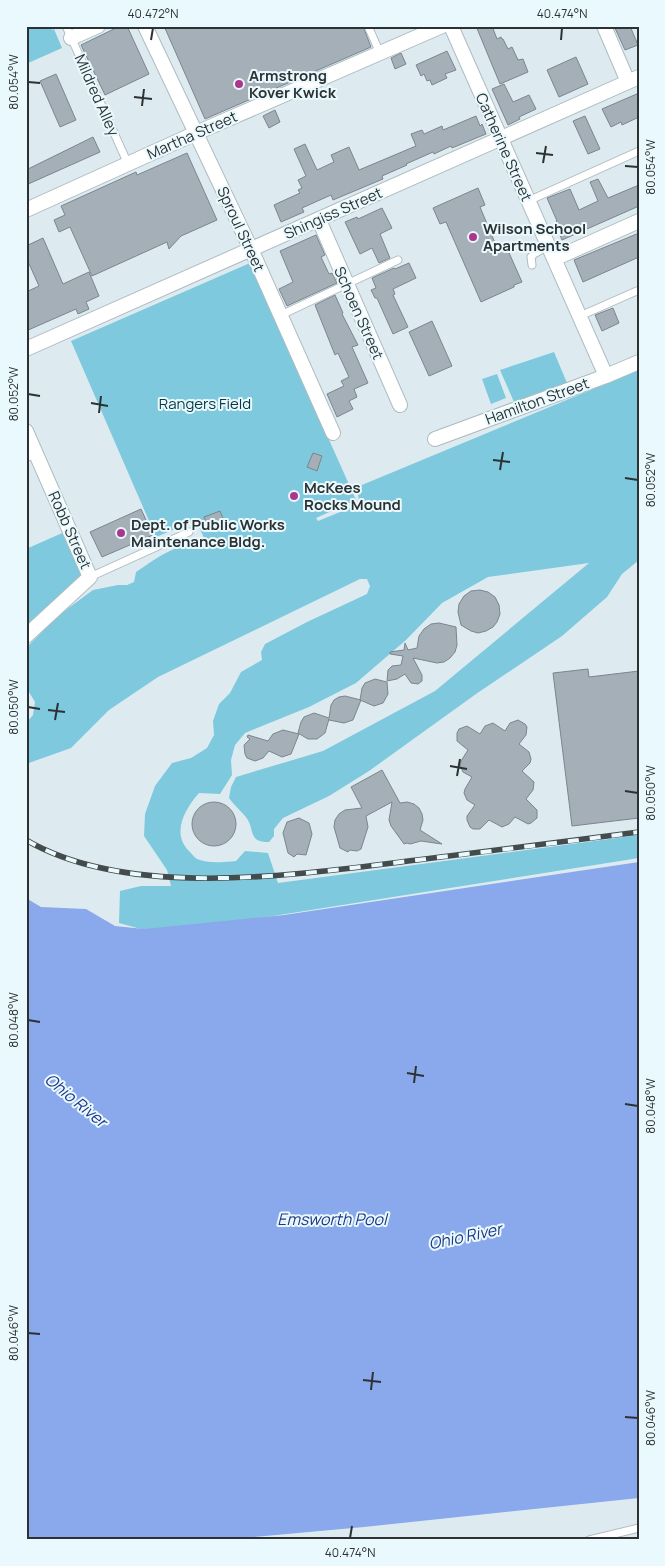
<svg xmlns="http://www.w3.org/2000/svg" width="665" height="1566" viewBox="0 0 665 1566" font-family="Manrope,sans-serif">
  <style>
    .green { fill: #7ec9de }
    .water { fill: #8aa8ec }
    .building { fill: #a5afb8; stroke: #7b858d }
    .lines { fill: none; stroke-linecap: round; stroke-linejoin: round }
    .service-casing { stroke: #aebcc0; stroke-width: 9 }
    .minor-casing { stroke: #aebcc0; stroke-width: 16 }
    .service { stroke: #fff; stroke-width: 7 }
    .minor { stroke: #fff; stroke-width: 14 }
    .rail-casing { stroke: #444b4d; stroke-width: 5.5 }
    .rail { stroke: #eaf9fd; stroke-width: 4; stroke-dasharray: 11; stroke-linecap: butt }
    .ticks { fill: none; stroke: #2c3234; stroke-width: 2 }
    .poi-dot { fill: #ac368e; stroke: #eaf9fd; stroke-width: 2 }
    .labels { text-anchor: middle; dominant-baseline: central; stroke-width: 4; stroke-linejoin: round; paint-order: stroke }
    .poi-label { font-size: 15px; font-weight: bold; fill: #2c3234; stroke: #eaf9fd; text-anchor: start }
    .street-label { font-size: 15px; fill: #2c3234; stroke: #eaf9fd }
    .park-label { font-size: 15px; fill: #053945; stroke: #eaf9fd }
    .water-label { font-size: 16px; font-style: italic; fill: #1e3886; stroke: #eaf9fd }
    .neatline { fill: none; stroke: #2c3234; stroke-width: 2 }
    .ticks-label { font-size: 12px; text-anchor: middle; fill: #2c3234 }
  </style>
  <rect width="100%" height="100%" fill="#ddebf0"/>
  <path class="green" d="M26 26H50L52 30 54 29 62 48 26 64Z
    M250 263 356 500 316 518 318 521 350 508 359 501 357 487 639 370V560L622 574 607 597 562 636 476 694 369 771 329 796 283 818 274 829V836L269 842C246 842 256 828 245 816 240 810 234 805 229 798L231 787 236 777 323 751 435 691 589 563 488 577 442 603 406 640 356 683 309 707 245 733 235 745 231 760 232 775 220 794 199 793C185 809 171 833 189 851 191 853 194 857 197 859 209 864 224 862 236 861L245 851 268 853 278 883 639 835V858L178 931H148L119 923 120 891 141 886H171L167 870 144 836 145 814 155 786 172 763 191 758 207 748 214 735 213 721 219 704 230 693 241 672 262 660 261 652 265 644 307 622 367 594 370 586 367 579H360L158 677 109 710 71 748 26 764V723L33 715 35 702 26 687V648L59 615 93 590 118 585H127L134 582 136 572C148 564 160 555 174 549 185 545 194 544 204 538L196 520 156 537 71 341Z
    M554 352 567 383 514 402 500 370Z
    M497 374 506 398 491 404 482 379Z
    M69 530 89 576 26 633V549Z"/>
  <path class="water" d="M639 862V1498L364 1527 222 1540H26V898L41 907 86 909 115 926 144 929 284 915Z"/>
  <path class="building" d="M120 26H127L149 74 105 95 81 45Z
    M164 26H363L371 47 205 119Z
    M476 26H492L497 39 501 37 502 39H503L508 49 512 47 518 60 523 59 528 72 500 84Z
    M614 26H630L638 45 625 50Z
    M447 51 456 70 445 74 447 78 432 85 430 80 427 81 424 74 421 76 416 65Z
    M401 53 406 64 395 69 391 58Z
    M576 57 588 84 559 97 547 70Z
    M56 74 76 120 60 127 40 81Z
    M504 84 513 102 529 95 536 109 519 117 520 119 508 125 492 89Z
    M639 93V117L622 125 621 122 611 127 602 109Z
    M275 110 280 122 269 128 263 116Z
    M476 116 480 126 482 124 486 134 452 148 451 146 434 154 433 152 406 164 407 165 382 176 383 179 333 200 331 195 302 208 304 212 281 222 274 205 300 193 298 190 302 188 298 180 306 176 294 149 305 144 317 170 334 162 331 155 349 147 359 170 416 146 411 134 422 130 424 134 442 126 443 130Z
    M585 116 600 149 588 154 573 121Z
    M93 137 100 152 26 185V170Z
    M187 153 217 220 181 236 169 249 167 242 92 276 70 227 59 232 54 220 65 215 61 206 136 172 137 175Z
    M598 179 608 198 639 185V206L562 240 555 223 557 221 547 198 570 189 579 210 598 201 590 182Z
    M478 188 485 205 480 207 498 250 506 246 522 282 514 285V287L481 302 446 222 440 224 433 208Z
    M382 208 392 228 380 234 390 258 379 263 372 248 360 254 345 222 357 217 358 219Z
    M639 233V257L583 282 574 260Z
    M316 235 325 255 321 257 329 274 332 273 337 283 287 306 279 289 293 282 280 251Z
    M43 238 63 284 89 272 99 296 86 302 89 309 78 314 76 309 26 331V292L39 286 26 257V246Z
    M409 263 416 278 393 289 395 294 393 295 408 327 393 334 377 298H375L371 290 376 288 372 278 394 268 395 269Z
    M335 295 343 313 342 314 358 345 352 347 368 383 354 389 357 397 349 401 353 409 337 417 327 394 344 386 341 381 349 377 338 353 335 355 315 305Z
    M613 308 619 323 602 331 595 315Z
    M432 321 452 366 429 376 409 332Z
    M313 453 322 456 317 471 307 467Z
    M141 509 153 535 102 557 90 532Z
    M220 511 224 521 208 527 204 517Z
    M480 590 488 592 495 597 499 605 500 614 497 622 493 627 486 631 478 633 471 631 461 625 458 612 459 604 464 596 471 591Z
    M439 623 456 627 457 645 455 652 450 658 444 662 437 663 413 658 422 675V681L418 684 411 683 405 674 397 679 387 681 388 670 392 666 401 665 403 656 390 654V652L404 650 405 643 408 650 417 648 419 636 424 629 431 624Z
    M588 669 589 677 639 671V818L572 826 553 673Z
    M375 679 387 682 388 694 383 703 374 706 360 700 362 688 365 683Z
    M345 696 361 700 353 720 344 723 329 720V719L325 733 317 739H308L298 733 301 722 304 717 314 713 329 718 331 705 334 700 339 697Z
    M518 720 525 724 527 727 526 735 519 744 529 752 531 759 530 763 522 771 534 782 533 790 526 799 537 810V818L531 823 528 824 515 817 509 824 502 827 489 820 480 829H473L470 827 467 820V816L475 805 467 800 464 793 465 789 472 777 463 772 460 765 461 761 468 750 457 741V733L459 729 467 726 480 734 485 726 493 723 505 731 510 723Z
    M283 730 299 734 291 754 282 757 269 751 263 758 255 761 247 758 245 754 244 745 250 739 247 737 248 735 268 741 273 734Z
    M382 770 400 803 407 802 414 804 419 808 422 814 423 820 420 830 442 844 421 841 410 844 407 843 404 844 391 826 389 820 392 802 366 816 368 827 361 849 357 851 350 850 348 852 340 848 334 827 335 820 339 814 345 810 362 808 351 787Z
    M192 824a22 22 0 1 1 44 0a22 22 0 1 1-44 0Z
    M299 818 309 823 312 834 306 855 297 854 294 857 288 853 283 833 287 822Z"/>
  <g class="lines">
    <g class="service-casing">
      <path id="service" d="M66 26 128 164
        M368 26 380 53
        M528 201 639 151
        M532 265 531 257 534 254 548 246
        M281 315 398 260
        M580 316 639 290
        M26 458 36 453
        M90 577 189 532
        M589 1540 639 1528"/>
    </g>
    <g class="minor-casing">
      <path id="minor" d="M145 26 251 249 333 433
        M451 26 606 376
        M604 26 628 82
        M71 38 98 26
        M26 210 196 133 442 26
        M319 220 400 405
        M554 259 639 221
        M26 349 639 77
        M26 431 90 577 26 636
        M435 439 606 376 639 362"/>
    </g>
    <use href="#service" class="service"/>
    <use href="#minor" class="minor"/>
    <g class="rail-casing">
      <path id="rail" d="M26 840C131 901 301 874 417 860 491 851 565 842 639 832"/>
    </g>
    <use href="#rail" class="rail"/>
  </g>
  <path class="ticks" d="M151 40 153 28M561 40 562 28M28 82 40 83M134 97 152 99M142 106 144 89M536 153 553 155M543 163 546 146M625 166 638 167M28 394 40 396M91 403 108 406M99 413 101 396M493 460 510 462M500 470 503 452M625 478 638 480M28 707 40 709M48 710 65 712M55 720 58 703M450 766 467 769M457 776 460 759M625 791 638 793M28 1020 40 1022M407 1073 424 1076M414 1083 416 1066M625 1104 638 1106M28 1333 40 1334M363 1380 381 1382M371 1390 373 1372M625 1417 638 1418M350 1538 352 1526"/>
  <g class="poi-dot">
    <circle cx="239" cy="84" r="5"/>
    <circle cx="473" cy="237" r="5"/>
    <circle cx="294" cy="496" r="5"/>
    <circle cx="121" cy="533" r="5"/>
  </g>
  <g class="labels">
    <g class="poi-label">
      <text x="249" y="75">Armstrong<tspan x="249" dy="17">Kover Kwick</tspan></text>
      <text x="483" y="228">Wilson School<tspan x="483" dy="17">Apartments</tspan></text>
      <text x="304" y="487">McKees<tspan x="304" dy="17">Rocks Mound</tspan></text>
      <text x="131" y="524">Dept. of Public Works<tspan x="131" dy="17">Maintenance Bldg.</tspan></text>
    </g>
    <g class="street-label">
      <text transform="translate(97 95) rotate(66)">Mildred Alley</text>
      <text transform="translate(192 135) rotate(-24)">Martha Street</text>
      <text transform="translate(504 147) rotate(66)">Catherine Street</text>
      <text transform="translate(333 213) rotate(-24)">Shingiss Street</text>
      <text transform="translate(241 229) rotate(65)">Sproul Street</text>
      <text transform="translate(359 313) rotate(66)">Schoen Street</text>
      <text transform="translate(537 401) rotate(-20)">Hamilton Street</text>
      <text transform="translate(70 530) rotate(66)">Robb Street</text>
    </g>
    <g class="park-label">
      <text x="205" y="403">Rangers Field</text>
    </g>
    <g class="water-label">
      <text transform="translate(76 1100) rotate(39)">Ohio River</text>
      <text x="332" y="1219">Emsworth Pool</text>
      <text transform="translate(465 1236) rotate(-12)">Ohio River</text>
    </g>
  </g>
  <rect width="665" height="1566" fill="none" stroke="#eaf9fd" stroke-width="55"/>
  <rect x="28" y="28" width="610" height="1510" class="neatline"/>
  <g class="ticks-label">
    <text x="153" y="18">40.472°N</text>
    <text x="562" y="18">40.474°N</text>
    <text transform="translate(14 82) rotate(-90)" y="4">80.054°W</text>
    <text transform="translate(651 167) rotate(-90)" y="4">80.054°W</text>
    <text transform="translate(14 394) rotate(-90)" y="4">80.052°W</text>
    <text transform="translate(651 480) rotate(-90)" y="4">80.052°W</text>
    <text transform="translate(14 707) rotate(-90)" y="4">80.050°W</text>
    <text transform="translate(651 793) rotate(-90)" y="4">80.050°W</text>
    <text transform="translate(14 1020) rotate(-90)" y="4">80.048°W</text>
    <text transform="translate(651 1106) rotate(-90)" y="4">80.048°W</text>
    <text transform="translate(14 1333) rotate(-90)" y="4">80.046°W</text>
    <text transform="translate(651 1418) rotate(-90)" y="4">80.046°W</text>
    <text x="350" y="1557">40.474°N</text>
  </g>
</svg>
